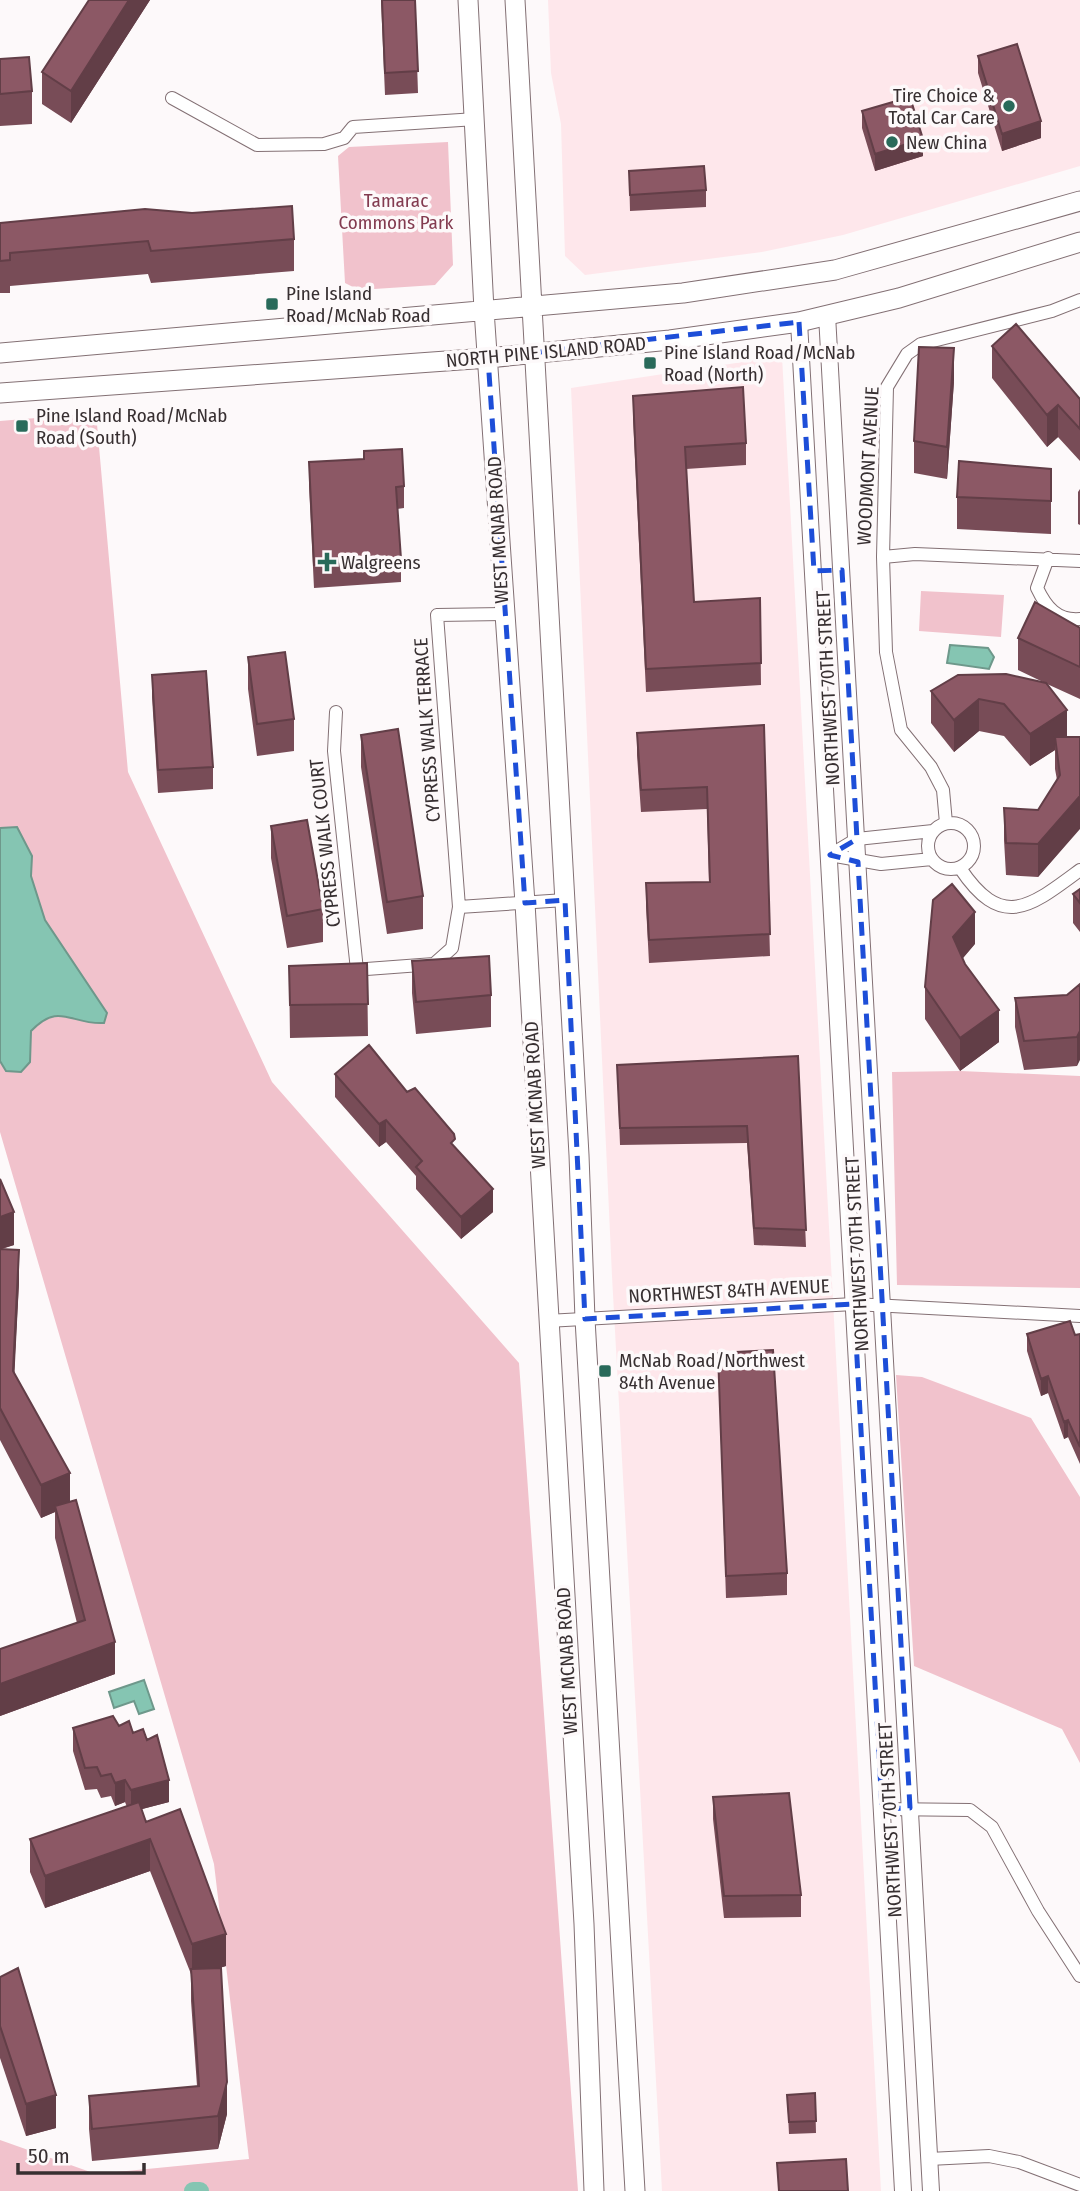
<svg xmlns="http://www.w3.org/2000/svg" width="1080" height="2191" viewBox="0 0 1080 2191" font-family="'Fira Sans Condensed',sans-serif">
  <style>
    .built { fill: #fee7eb }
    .green { fill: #f1c2cc }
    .water { fill: #85c5b2; stroke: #6e988b; stroke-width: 2 }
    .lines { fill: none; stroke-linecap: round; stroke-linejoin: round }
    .canal { stroke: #85c5b2; stroke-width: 18 }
    .minor-casing { stroke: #837074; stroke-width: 14 }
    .tertiary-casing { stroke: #837074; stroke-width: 18 }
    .secondary-casing { stroke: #837074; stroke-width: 21 }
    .minor { stroke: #fff; stroke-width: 12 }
    .tertiary { stroke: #fff; stroke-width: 16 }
    .secondary { stroke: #fff; stroke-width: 19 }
    .wall { fill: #784c57 }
    .shaded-wall { fill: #623e47 }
    .building { fill: #8c5865; stroke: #623e47; stroke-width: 2 }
    .marked { fill: none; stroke: #1d4ed8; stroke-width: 5; stroke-dasharray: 14 9; stroke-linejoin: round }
    .poi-dot { fill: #296a5a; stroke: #fdf9fa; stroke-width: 2.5 }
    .labels { text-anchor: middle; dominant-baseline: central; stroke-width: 7; stroke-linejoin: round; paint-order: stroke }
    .poi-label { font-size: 19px; fill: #372f31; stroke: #fdf9fa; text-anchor: start }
    .park-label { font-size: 19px; fill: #833b50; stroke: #fdf9fa }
    .street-label { font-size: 19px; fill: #372f31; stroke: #fdf9fa }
  </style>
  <rect width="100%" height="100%" fill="#fdf9fa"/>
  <path class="built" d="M548 0H1080V166L843 235 762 252 585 275 565 256 561 124 551 73Z
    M782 356 881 2191H662L612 1276 571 388Z"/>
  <path class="green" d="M448 142 453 265 435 285 359 290 345 283 338 156 349 147Z
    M96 413 128 772 272 1082 519 1363 578 2191H0V2140L96 2174 249 2159 214 1864 0 1132V421Z
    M921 591 1004 595 1001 637 919 631Z
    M960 1071 1080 1076V1288L897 1285 892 1072Z
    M896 1375 922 1377 1031 1418 1080 1497V1763L1062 1729 914 1666Z"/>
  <path class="water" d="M950 645 988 648 994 657 989 669 947 663Z
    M17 827 32 856 31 876 45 920 107 1013 104 1023C70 1025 60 1001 31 1031L30 1062 21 1072 6 1071 0 1061V828Z
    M144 1680 154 1709 139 1714 134 1701 114 1708 109 1692Z"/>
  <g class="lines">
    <path class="canal" d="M193 2191H200"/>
    <g class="minor-casing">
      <path id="minor" d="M172 98 257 145 324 144 344 138 353 127 476 119
        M883 557 915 554 1080 561
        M1048 558 1037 588C1046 607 1057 621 1080 619
        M336 712 334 751 357 970
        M928 846a23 23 0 1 1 46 0a23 23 0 1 1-46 0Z
        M946 823 943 790 931 767 901 730 886 652 883 557 887 387 907 354 921 344 1052 311 1080 300
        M830 855 857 839 933 831
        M830 855 881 864 932 859
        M960 868C1002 931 1030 907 1080 870
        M459 907 565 900
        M353 970 434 964 452 948 459 907 437 615 503 614
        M547 1321 854 1304 1080 1316
        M882 1809 970 1810 992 1827 1038 1911 1080 1976
        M929 2159 989 2156 1019 2162 1080 2185"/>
    </g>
    <g class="tertiary-casing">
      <path id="tertiary" d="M827 315 931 2191
        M799 322 903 2191"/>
    </g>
    <g class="secondary-casing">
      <path id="secondary" d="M468 0 484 310 525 903 584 1924 594 2191
        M515 0 579 1155 585 1319 635 2191
        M0 353 683 293 835 270 1080 201
        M0 393 488 358 670 340 799 322 899 298 1080 242"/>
    </g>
    <use href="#minor" class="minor"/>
    <use href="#tertiary" class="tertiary"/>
    <use href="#secondary" class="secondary"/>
  </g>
  <path class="wall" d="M89 0H150L71 123 42 104V72Z
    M381 0H415L418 93 385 95Z
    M978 56 1041 138 1002 151 978 73Z
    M0 59 32 91V124L0 126Z
    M862 111 923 156 875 171 862 128Z
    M629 171 706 190V207L630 211Z
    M0 223 294 239V271L151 283 148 274 10 286V293H0Z
    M992 346 1080 399V461L1058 437 1047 447 992 378Z
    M954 381 947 479 914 473V441Z
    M633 396 746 443V465L686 469 694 602 760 598 761 685 646 692 633 418Z
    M309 462 404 486V508L397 509 401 559V582L314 588 309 485Z
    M1051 469V534L957 529V497Z
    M1080 489V525L1078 524V492Z
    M1080 628V699L1047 684 1067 737 1078 830 1038 877 1006 875 1004 840V808L1038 810 1057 780 1055 769V750L1030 766 1004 736 979 731 954 752 931 723V691L1043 682 1018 670V638Z
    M248 657 294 719V751L257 756 248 689Z
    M152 675 213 767V789L158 793 152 697Z
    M764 725 770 956 649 963 646 906V883L709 882 707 809 641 812 637 755V733Z
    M361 735 423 896V929L387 934 361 767Z
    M271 826 323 909V942L287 948 271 858Z
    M1080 889V932L1073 923V894Z
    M975 944 962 958 999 1042 960 1071 925 1019V987Z
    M412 961 491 995V1027L416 1034 412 993Z
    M367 963 368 1036 290 1038 289 966Z
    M1080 984 1077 1066 1024 1070 1015 1027V998L1067 995Z
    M798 1056 806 1247 754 1245 747 1143 620 1145 617 1065Z
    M335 1074 455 1148 493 1212 461 1239 416 1189V1176L386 1142 379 1147 335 1097Z
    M0 1179 14 1245 2 1249 19 1282 14 1373 70 1502 115 1674 0 1716V1649L77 1623 55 1538V1512L41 1518 0 1440Z
    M1027 1334 1075 1335 1080 1334V1464L1068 1437 1064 1439 1048 1393 1041 1396 1027 1351Z
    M718 1353 787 1573V1595L726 1598Z
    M119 1726 133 1733 169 1802 142 1809 146 1822 226 1966 219 1968 227 2114 218 2149 92 2161 89 2129V2096L197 2086 191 2001V1974L150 1871 45 1908 30 1872V1839L127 1807 125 1802 115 1806 111 1796 101 1798 97 1789 85 1790 73 1751V1728Z
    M713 1797 801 1895V1917L724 1918 713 1819Z
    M0 1977 56 2128 26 2136 0 2058Z
    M815 2093 816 2133 789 2134 787 2095Z"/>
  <path class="shaded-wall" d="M129 0H150L71 123V91Z
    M1041 121V138L1002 151V134Z
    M923 139V156L875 171V154Z
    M954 348V381L947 479V447Z
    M1058 405V437L1047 447V415Z
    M979 699V731L954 752V720Z
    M1067 710V742L1055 737V750L1030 766V734Z
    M1080 796V829L1038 877V844Z
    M975 912V944L953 970V937Z
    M999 1010V1042L960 1071V1038Z
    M1080 1031V1060L1077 1066V1037Z
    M386 1120V1142L379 1147V1124Z
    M493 1189V1212L461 1239V1217Z
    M14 1212V1245L0 1249V1217Z
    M19 1250V1282L13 1403V1371Z
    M1048 1376V1393L1041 1396V1379Z
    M1068 1420V1437L1064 1439V1422Z
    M70 1473V1505L55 1506V1512L41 1518V1485Z
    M115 1642V1674L0 1716V1684Z
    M125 1780V1802L115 1806V1783Z
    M169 1780V1802L131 1812V1790Z
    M150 1839V1871L45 1908V1876Z
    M226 1934V1966L192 1976V1944Z
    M227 2082V2114L218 2149V2116Z
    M56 2095V2128L26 2136V2104Z"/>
  <path class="building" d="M89 0H129L71 91 42 72Z
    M382 0H415L418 71 385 73Z
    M1017 44 1041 121 1002 134 978 56Z
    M29 57 32 91 0 94V59Z
    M910 97 923 139 875 154 862 111Z
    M704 166 706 190 630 195 629 171Z
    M292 206 294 239 151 251 148 241 10 253V260L0 261V223L145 209 192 213Z
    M1016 324 1080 399V429L1058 405 1047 415 992 346Z
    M919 347 954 348 947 447 914 441Z
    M743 387 746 443 685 447 694 602 760 598 761 663 646 669 633 396Z
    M402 449 404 486 396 487 401 559 314 565 309 462 364 459V451Z
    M959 461 1051 469V501L957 497Z
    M1035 602 1080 628V667L1018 638Z
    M285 652 294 719 257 724 248 657Z
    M206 671 213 767 158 770 152 675Z
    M1006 674 1046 683 1067 710 1030 734 1004 704 979 699 954 720 931 691 958 675Z
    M764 725 770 934 649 940 646 883 710 882 707 787 641 790 637 733Z
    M398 729 423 896 387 902 361 735Z
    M1055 737H1080V796L1038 844 1006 843 1004 808 1038 810 1060 775Z
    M307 820 323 909 287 916 271 826Z
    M952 884 975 912 953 937 965 964 999 1010 960 1038 925 987 933 900Z
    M1080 889V903L1073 894Z
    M489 956 491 995 416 1002 412 961Z
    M367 963 368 1004 290 1005 289 966Z
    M1080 984V1031L1077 1037 1024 1041 1015 998 1067 995Z
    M369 1045 407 1092 415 1088 454 1134 455 1139 451 1143 493 1189 461 1217 416 1167 422 1161 386 1120 379 1124 335 1074Z
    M798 1056 806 1230 754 1228 747 1126 620 1128 617 1065Z
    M0 1179 14 1212 0 1217Z
    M0 1249 19 1250 13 1371 70 1473 41 1485 0 1408Z
    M1070 1321 1075 1335 1080 1334V1447L1068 1420 1064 1422 1048 1376 1041 1379 1027 1334Z
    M773 1350 787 1573 726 1576 718 1353Z
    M76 1500 115 1642 0 1684V1649L85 1620 55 1506Z
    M113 1716 119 1726 129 1721 133 1733 143 1729 147 1740 157 1735 169 1780 131 1790 125 1780 115 1783 111 1774 101 1776 97 1767 85 1768 73 1728Z
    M789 1793 801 1895 724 1896 713 1797Z
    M139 1802 146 1822 180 1809 226 1934 192 1944 150 1839 45 1876 30 1839Z
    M18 1968 56 2095 26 2104 0 2026V1977Z
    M221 1968 227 2082 218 2116 92 2129 89 2096 199 2086 191 1969Z
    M815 2093 816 2121 789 2122 787 2095Z
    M846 2159 848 2191H779L777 2163Z"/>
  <path class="marked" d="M799 322 814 571 842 570 857 839 830 855 858 862 910 1808 882 1809 854 1304 585 1319 565 900 525 903 488 358Z"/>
  <g class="poi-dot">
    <circle cx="1009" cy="106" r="7"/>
    <circle cx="892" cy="142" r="7"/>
    <rect x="265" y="297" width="14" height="14" rx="3.5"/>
    <rect x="643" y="356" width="14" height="14" rx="3.5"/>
    <rect x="15" y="419" width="14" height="14" rx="3.5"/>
    <path d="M323.5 551.5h7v7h7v7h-7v7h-7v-7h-7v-7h7z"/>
    <rect x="598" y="1364" width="14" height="14" rx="3.5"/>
  </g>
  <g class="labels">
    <g class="poi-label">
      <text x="995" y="95" text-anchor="end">Tire Choice &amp;<tspan x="995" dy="22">Total Car Care</tspan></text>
      <text x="906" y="142">New China</text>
      <text x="286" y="293">Pine Island<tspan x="286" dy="22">Road/McNab Road</tspan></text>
      <text x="664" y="352">Pine Island Road/McNab<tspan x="664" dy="22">Road (North)</tspan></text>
      <text x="36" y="415">Pine Island Road/McNab<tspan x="36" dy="22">Road (South)</tspan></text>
      <text x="341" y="562">Walgreens</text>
      <text x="619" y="1360">McNab Road/Northwest<tspan x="619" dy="22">84th Avenue</tspan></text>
    </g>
    <g class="park-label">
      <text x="396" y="200">Tamarac<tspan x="396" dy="22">Commons Park</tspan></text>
    </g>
    <g class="street-label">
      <text transform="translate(546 352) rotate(-5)">NORTH PINE ISLAND ROAD</text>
      <text transform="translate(868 466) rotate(-87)">WOODMONT AVENUE</text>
      <text transform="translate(498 530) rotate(-93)">WEST MCNAB ROAD</text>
      <text transform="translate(828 688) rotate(-93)">NORTHWEST 70TH STREET</text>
      <text transform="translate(427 730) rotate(-94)">CYPRESS WALK TERRACE</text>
      <text transform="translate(325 843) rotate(-96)">CYPRESS WALK COURT</text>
      <text transform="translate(535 1095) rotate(-93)">WEST MCNAB ROAD</text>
      <text transform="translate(857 1254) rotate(-93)">NORTHWEST 70TH STREET</text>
      <text transform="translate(729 1291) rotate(-3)">NORTHWEST 84TH AVENUE</text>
      <text transform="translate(567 1661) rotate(-93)">WEST MCNAB ROAD</text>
      <text transform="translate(890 1820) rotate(-93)">NORTHWEST 70TH STREET</text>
    </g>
  </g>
  <path d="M18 2163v10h126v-10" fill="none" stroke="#372f31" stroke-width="3.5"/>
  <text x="28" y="2163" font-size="21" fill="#372f31" stroke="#fdf9fa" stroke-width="5" paint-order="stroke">50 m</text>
</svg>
